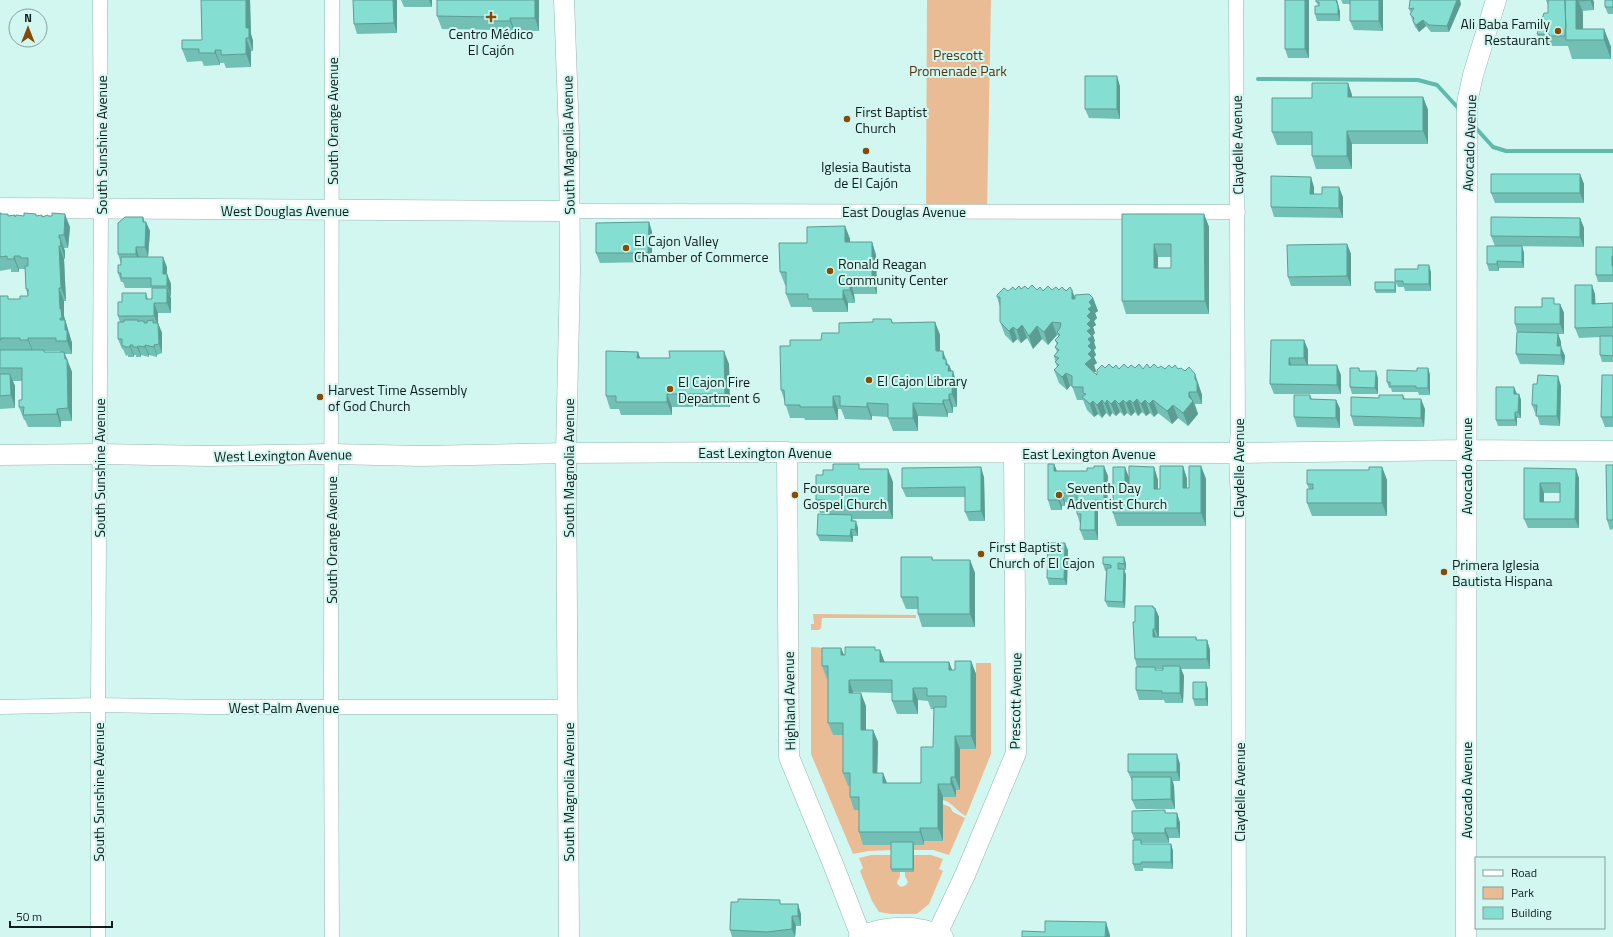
<svg xmlns="http://www.w3.org/2000/svg" width="1613" height="937" viewBox="0 0 1613 937" font-family="'Titillium Web',sans-serif">
  <style>
    .green { fill: #eabc96 }
    .lines { fill: none; stroke-linecap: round; stroke-linejoin: round }
    .stream { stroke: #5fbaae; stroke-width: 4 }
    .street-casing { stroke: #93b6b0; stroke-width: 15 }
    .secondary-casing { stroke: #93b6b0; stroke-width: 21 }
    .street { stroke: #fff; stroke-width: 14 }
    .secondary { stroke: #fff; stroke-width: 20 }
    .wall { fill: #72c0b5; fill-rule: evenodd }
    .shaded-wall { fill: #5c9c93 }
    .building { fill: #84dfd2; stroke: #5c9c93; fill-rule: evenodd }
    .poi-dot { fill: #864b04; stroke: #d1f7f0; stroke-width: 1.5 }
    .labels { text-anchor: middle; dominant-baseline: central; stroke-width: 4; stroke-linejoin: round; paint-order: stroke }
    .poi-label { font-size: 14px; fill: #101e1c; stroke: #d1f7f0; text-anchor: start }
    .park-label { font-size: 14px; fill: #56320d; stroke: #d1f7f0 }
    .street-label { font-size: 14px; fill: #101e1c; stroke: #d1f7f0 }
  </style>
  <rect width="100%" height="100%" fill="#d1f7f0"/>
  <path class="green" d="M927 0H991L987 211H926Z
    M813 614 916 615V618H822L821 628 819 630H811V624H814Z
    M811 647 827 648V678L833 679 848 735 854 786 864 810 863 845H892V850L869 851 853 854 811 754Z
    M976 663H991V754L966 816C956 811 953 803 943 800V797H956V790H960V749H976Z
    M943 804 950 807 953 812 965 818 949 855 933 850H914V845H924V841H943Z
    M871 855H892V872H900V876L897 882 898 885 902 887 906 885 908 882 905 876V872H914V855H931L943 859 939 869 943 871 929 904 918 913 916 914H891L879 912 872 901 860 871 863 868 859 858Z"/>
  <g class="lines">
    <path class="stream" d="M1258 79 1418 80 1437 85 1460 110
      M1474 126 1493 147 1506 151H1613"/>
    <g class="street-casing">
      <path id="street" d="M332 0 331 707 332 937
        M1236 0 1238 431 1236 453 1238 503 1239 937
        M569 211 1238 212
        M0 707 98 705 209 707H567
        M98 937V705L101 209 100 0"/>
    </g>
    <g class="secondary-casing">
      <path id="secondary" d="M564 0 569 134 570 272 566 453 569 937
        M0 208 569 211
        M787 452 789 757 833 864 861 936
        M0 455 99 454 208 456 332 454 421 456 566 453 787 452 1236 453 1467 450 1613 451
        M937 934 965 875 1016 753 1014 453
        M859 937C884 925 918 924 943 937
        M1466 937 1467 103 1473 75 1496 0"/>
    </g>
    <use href="#street" class="street"/>
    <use href="#secondary" class="secondary"/>
  </g>
  <path class="wall" d="M201 0H250L251 34 253 41V51H251V67L226 68 224 63H220V65L204 66 202 61 187 62 182 49 202 40Z
    M397 0V33L357 34 354 24Z
    M401 0H432V7H404Z
    M539 0V31H515V34H497L495 30 442 29 437 16Z
    M1309 0V58H1288L1285 49Z
    M1316 0H1337L1340 12V21H1317L1315 14 1318 6Z
    M1341 0H1383V31L1354 30 1350 21V4H1343Z
    M1546 0H1593L1594 2V10L1582 11 1583 29H1604L1611 47V59H1572L1568 46H1552L1551 44H1540L1537 34 1548 13V5Z
    M1613 0V14H1608L1605 7Z
    M1461 4 1449 32H1431L1426 26 1419 32 1415 27 1410 14 1411 13 1409 9Z
    M1348 83 1352 95V97H1423L1428 110V144H1352V169H1316L1312 156V145H1277L1272 132 1312 98Z
    M1120 86V119L1089 118 1085 109Z
    M1580 174 1584 184V203H1495L1491 193Z
    M1314 187V194L1343 197V218L1274 217 1271 207Z
    M0 213 2 214H8V216H48L70 227 68 248H64L65 251V259H64L66 301H64V316L72 343V354H65L72 372V421H61V427H28L25 420H24L19 407 22 400V381H13L15 386V408L0 409V296H8V299H20L28 296 26 289 25 271V269H19V272H11V269L0 271ZM44 351H60V352H45Z
    M1122 214H1204L1209 227V314H1126L1122 301ZM1158 257H1171V268H1158Z
    M143 217 144 222H146L150 231 148 257 167 267V274L171 284V296H170L171 298V313H158V323L162 333V353L157 355V357L149 355V357L141 355V357H136V355H134V357H128V355L126 356 123 349H122L118 339 120 322 118 316 122 302 146 293 148 299H152V288H125L123 282H121L118 273 121 264 118 254Z
    M1580 218 1584 228V247L1495 246 1491 236Z
    M649 222 652 232V262L600 263 596 253Z
    M845 226 850 239V242H872L876 255 877 294H854L855 303H848V312H813L811 307H791L786 294V285H785L780 272 807 243Z
    M1347 244 1351 254V286H1291L1288 277Z
    M1522 246 1524 253V268H1499V271H1489L1487 264Z
    M1613 247V282H1598L1596 275Z
    M1418 269 1431 272V291H1405L1404 287H1398L1395 281Z
    M1395 282 1396 285V293H1376L1375 290Z
    M1028 289 1043 291 1059 290 1066 291 1075 297 1093 298 1098 311 1095 313 1097 318 1094 321 1096 325 1093 327 1095 333 1093 335 1095 341 1094 342 1096 348 1094 350 1096 355 1094 357 1097 363 1094 365 1096 371 1094 373 1097 375 1105 368 1119 369 1128 368 1143 369 1150 368 1165 369 1172 368 1178 369 1195 374 1202 395V404H1195L1198 414 1188 426 1178 418 1172 424 1158 413 1154 417 1150 413 1146 416 1142 412 1138 416 1135 412 1131 416 1127 413 1124 416 1120 412 1116 416 1112 413 1110 417 1106 413 1102 418 1098 414 1094 417 1087 410 1083 400H1077L1072 386H1070L1067 390 1059 383 1054 370 1057 367 1054 356 1057 352 1055 347 1057 345 1055 340 1058 337V335H1057L1048 345 1042 339 1033 349 1027 338 1021 343 1017 339 1013 343 1005 335 1000 322V307L997 297 1008 291 1015 290Z
    M1595 294V304L1613 303V362H1602L1600 355V337L1579 338 1575 328Z
    M1557 304H1560L1564 313V334H1558L1561 342V347L1565 356 1564 365 1520 364 1516 354 1517 332 1515 324Z
    M891 319 893 323 935 322 940 335V351L948 365H949L957 384V407H953V413H948V417L918 416V431H893L888 418V417L872 416V420L845 419 841 409H838V420H805L804 418H790L781 390 790 346 821 340 839 333 873 322Z
    M1271 340H1304L1308 350V365L1341 375V394H1274L1270 384Z
    M638 352 640 358 729 364 730 407H672V415H621L619 409H610L606 396Z
    M1359 368 1360 371 1378 378V394H1352L1350 387Z
    M1428 368 1430 375V395H1419L1418 392H1392L1391 388H1389L1387 382 1417 371Z
    M1613 375V427H1605L1601 417Z
    M1561 386 1560 426 1540 425 1537 415H1536L1532 405Z
    M1517 394H1519L1521 400V418H1517V426H1498L1496 420Z
    M1310 395 1312 399 1336 400 1340 409V428L1297 427 1294 417Z
    M1403 395 1405 399 1425 409 1424 427 1354 426 1351 416 1379 398Z
    M1054 464 1057 471 1108 476 1107 510H1098V540H1084L1080 530V524L1077 514V503L1065 502V506H1062V510H1051L1048 500Z
    M1613 465V529L1610 530 1607 520Z
    M1183 466 1187 479V488H1189L1201 466 1206 479V526H1117L1113 513 1129 478 1154 467 1158 480V489H1160Z
    M1382 467 1387 480V516H1312L1307 503 1309 489 1307 484Z
    M1524 468 1579 478V528H1528L1524 519ZM1544 493H1560V502H1544Z
    M861 469 893 482V519H853L858 528V536H853V542L820 541 817 535 828 515V513H820L816 500 823 475Z
    M984 477 985 521H969L965 512V497H906L902 488Z
    M1068 550 1067 585H1049L1047 578Z
    M932 557 933 560H970L975 573V627H922L918 614V609H906L901 597Z
    M1124 557 1126 564V570H1124L1126 575 1125 608 1108 607 1105 601 1106 571H1105L1103 564Z
    M1153 606V608H1155L1159 617V637H1196L1197 640H1207L1210 650V669H1181L1184 676 1183 703H1165L1164 700H1139L1136 690 1137 667 1135 659V622ZM1156 669H1163V670H1156Z
    M841 648 844 655 877 650H880L884 662H949L952 670H955L971 661 976 674V749H960V790H956V797H943V841H924V845H914V872H892L891 869V845H863L859 832V810H854L850 797V786H848L843 773V735H833L828 723V679H827L822 666ZM853 692 892 693V701L897 714H918V700L928 701 931 709H934L933 747 921 783H887L883 773H877L878 742 873 730H866V706Z
    M1206 682 1208 689V706H1195L1193 699Z
    M1180 764V781H1173L1174 786 1175 809H1136L1132 800V781L1128 772Z
    M1165 810 1166 813H1177L1180 823V838H1169V843H1142V844H1171L1173 851V869L1143 868V871H1135L1133 864 1134 840 1132 833Z
    M781 904 801 914V926H796L795 937H732L730 930Z"/>
  <path class="shaded-wall" d="M246 0H250L251 34 253 41V51L249 38 246 28Z
    M393 0H397V33L394 23Z
    M429 0H432V7Z
    M535 0H539V31L535 18Z
    M1305 0H1309V58L1305 49Z
    M1336 0H1337L1340 12V21L1338 14Z
    M1379 0H1383V31L1379 21Z
    M1457 0H1460L1461 4 1449 32 1447 26Z
    M1576 0H1578L1583 12V40L1576 29Z
    M1590 0H1593L1594 2V10Z
    M510 18 515 31V34L510 21Z
    M1423 20 1426 26 1419 32 1416 25Z
    M1604 29 1611 47V59L1604 40Z
    M246 38 251 51V67L246 54Z
    M215 50 220 63V65L215 53Z
    M1117 76 1120 86V119L1117 109Z
    M1348 83 1352 95V110L1348 97Z
    M1423 97 1428 110V144L1423 131Z
    M1347 131 1352 144V169L1347 156Z
    M1580 174 1584 184V203L1580 193Z
    M1311 177 1314 187V203L1310 194Z
    M1339 187 1343 197V218L1339 208Z
    M65 214 70 227 68 248 64 235Z
    M1204 214 1209 227V314L1205 301Z
    M143 217 146 226V222L150 231 148 257 145 247Z
    M1580 218 1584 228V247L1580 237Z
    M649 222 652 232V262L648 253Z
    M845 226 850 239V255L845 242Z
    M59 235 65 251V259L61 246 59 238Z
    M872 242 876 255 877 294 872 281Z
    M1154 244 1158 257V281L1154 268Z
    M1347 244 1351 254V286L1347 276Z
    M59 246 64 259 66 301 61 288Z
    M1522 246 1524 253V268L1522 262Z
    M136 247 139 257V264L136 254Z
    M14 256 19 269V272L14 259Z
    M1612 256 1613 259V269L1612 266Z
    M163 257 167 267V284L163 274Z
    M1497 261 1499 268V271L1497 264Z
    M1429 265 1431 272V291L1429 284Z
    M167 274 171 284V296L167 286Z
    M850 281 854 294 855 303 850 290Z
    M1395 282 1396 285V293L1395 290Z
    M1592 285 1595 294 1596 313 1592 304Z
    M59 288 64 301V316L72 343V354L67 341 65 326 62 318 60 309Z
    M167 288 171 298V313L167 303Z
    M843 290 848 303V312L843 299Z
    M1072 290 1077 303 1072 299Z
    M1093 298 1098 311 1095 313 1097 318 1094 321 1096 325 1093 327 1095 333 1093 335 1095 341 1094 342 1096 348 1094 350 1096 355 1094 357 1097 363 1094 365 1096 371 1090 377 1085 364 1088 354V339L1087 316 1089 302Z
    M154 303 158 313V326L154 316Z
    M1560 304 1564 313V334L1560 324Z
    M935 322 940 335V364L936 351Z
    M1052 322 1057 335 1048 345 1044 332Z
    M158 323 162 333V353L159 344Z
    M1022 325 1027 338 1021 343 1017 330Z
    M1037 326 1042 339 1033 349 1029 336Z
    M1013 327 1017 339 1013 343 1009 331Z
    M1558 333 1561 342V347L1565 356 1564 365 1557 346Z
    M28 338 33 351V353L28 340Z
    M1304 340 1308 350V367L1304 358Z
    M130 345 134 355V357L130 347Z
    M145 345 149 355V357L145 347Z
    M154 345 157 355V357L154 347Z
    M138 346 141 355V357L137 347Z
    M724 351 729 364 730 407 725 394Z
    M943 351 949 368V365L953 374V371L957 384V407L952 394 943 359Z
    M64 352 72 372V421L68 408Z
    M638 352 642 364 637 358Z
    M1289 358 1292 367 1289 365Z
    M1337 365 1341 375V394L1337 385Z
    M1428 368 1430 375V395L1428 388Z
    M1376 371 1378 378V394L1375 388Z
    M1066 373 1070 386 1067 390 1062 377Z
    M10 374 15 386V408L11 395Z
    M1195 374 1202 395V404L1197 392 1195 379Z
    M1558 376 1561 386 1560 426 1557 416Z
    M1514 387 1517 394H1514Z
    M1189 392 1193 402V401L1198 414 1188 426 1183 413 1189 397Z
    M667 394 672 407V415L667 402Z
    M949 394 953 407V413L949 400Z
    M1519 394 1521 400V418L1518 412Z
    M833 396 838 409V420L833 407Z
    M1137 399 1142 412 1138 416 1133 403Z
    M1421 399 1425 409 1424 427 1421 418Z
    M943 400 948 413V417L943 404Z
    M1102 400 1106 413 1102 418 1097 405Z
    M1107 400 1112 413 1110 417 1105 404Z
    M1115 400 1120 412 1116 416 1111 404Z
    M1123 400 1127 413 1124 416 1119 404Z
    M1130 400 1135 412 1131 416 1126 403Z
    M1145 400 1150 413 1146 416 1141 404Z
    M1153 400 1158 413 1154 417 1149 404Z
    M1336 400 1340 409V428L1336 418Z
    M1093 401 1098 414 1094 417 1090 404Z
    M867 403 872 416V420L867 407Z
    M913 403 918 416V431L913 418Z
    M1173 405 1178 418 1172 424 1167 411Z
    M57 409 61 421V427L57 414Z
    M1515 412 1517 418V426L1515 420Z
    M1054 464 1058 474 1054 471Z
    M1104 466 1108 476 1107 510 1104 501Z
    M1183 466 1187 479V501L1183 488Z
    M1201 466 1206 479V526L1201 513Z
    M981 467 984 477 985 521 981 511Z
    M1125 467 1130 480V499L1125 486Z
    M1154 467 1158 480V502L1154 489Z
    M1382 467 1387 480V516L1382 503Z
    M888 469 893 482V519L888 506Z
    M1576 469 1579 478V528L1575 519Z
    M1540 483 1544 493V512L1540 502Z
    M1062 493 1065 502V506L1062 496Z
    M1058 496 1062 506V510L1058 500Z
    M1095 500 1098 510V540L1095 530Z
    M856 521 858 528V536L855 530Z
    M851 529 853 536V542L850 536Z
    M1065 543 1068 550 1067 585 1064 579Z
    M1124 557 1126 564V570L1124 564Z
    M970 560 975 573V627L970 614Z
    M1124 569 1126 575 1125 608 1123 602Z
    M1153 606 1155 612V608L1159 617V639L1155 629Z
    M1153 629 1157 639 1153 637Z
    M1207 640 1210 650V669L1207 659Z
    M841 648 846 660 841 655Z
    M880 650 885 663 880 662Z
    M971 661 976 674V749L971 736Z
    M949 662 954 675 949 670Z
    M1180 666 1184 676 1183 703 1180 693Z
    M849 680 853 692V706L849 693Z
    M1206 682 1208 689V706L1206 699Z
    M913 688 918 700V714L913 701Z
    M861 693 866 706V742L861 730Z
    M873 730 878 742 877 786 873 773Z
    M955 736 960 749V790L955 777Z
    M1177 754 1180 764V781L1177 772Z
    M883 773 888 786 883 783Z
    M951 777 956 790V797L951 784Z
    M1171 777 1174 786 1175 809 1171 799Z
    M938 784 943 797V841L938 828Z
    M1177 813 1180 823V838L1177 828Z
    M920 828 924 841V845L920 832Z
    M1165 828 1169 838V843L1165 833Z
    M913 842 914 845V872L913 869Z
    M1171 844 1173 851V869L1171 862Z
    M798 904 801 914V926L798 916Z
    M792 916 796 926 795 937 792 929Z
    M1106 922 1110 935V937H1105Z"/>
  <path class="building" d="M201 0H246V28H249V38H246V54L221 55V50H215V53H199V49H182V40H202Z
    M353 0H393L394 23 354 24Z
    M437 0H535V18H510V21H492V17L437 16Z
    M1285 0H1305V49H1285Z
    M1316 0H1336L1338 6V14H1315V6H1319V2H1316Z
    M1350 0H1379V21H1350Z
    M1410 0H1457L1447 26 1429 25 1423 20 1416 25 1413 21 1414 18 1410 14 1414 8 1409 9Z
    M1548 0H1565L1566 29H1565V36H1549V34H1537L1544 13H1548Z
    M1565 0H1576V29H1604V40H1566Z
    M1578 0H1590L1579 1Z
    M1605 0H1613V7H1605Z
    M1085 76H1117V109H1085Z
    M1312 83H1348V97H1423V131H1347V156H1312V132H1272V98H1312Z
    M1491 174H1580V193H1491Z
    M1271 176 1311 177 1310 194H1322V187H1339V208L1271 207Z
    M0 213H1V214H8V216L15 215V217L16 215 24 216V213L36 214V216L42 215V217L48 215V216H52V213L65 214 64 235H59V238H60L61 246H59L61 288H59L60 309H61L62 318H60V320H65V330H67V341H56V338H28V340H20V338H1V340H0V296H8V299H20V296H28V289H26L25 266H28V258H21L20 256H14V259H7V256L0 257Z
    M1122 214H1204L1205 301H1122ZM1154 244H1171V268H1154Z
    M125 217H143V222H146L145 247H136V254H118V223Z
    M1491 217 1580 218V237L1491 236Z
    M649 222 648 253H596V223Z
    M845 226V242H872V281H850V290H843V299H808V294H786V272H780L779 243H807V227Z
    M1347 244V276L1288 277 1287 245Z
    M1487 246H1522V262L1497 261V264H1487Z
    M1596 247H1613V256H1612V266H1613V275H1596Z
    M121 257H163V274H167V286H151V278H121V273H118V265H121Z
    M1418 265H1429V284H1403V281H1395V269H1418Z
    M1375 282H1395V290H1375Z
    M1032 285 1037 290 1040 287 1043 291 1048 286 1052 290 1056 287 1059 290 1062 287 1066 291 1070 287 1072 290V299H1075V295L1089 294 1093 298 1089 302 1092 306 1088 309 1091 312 1087 316 1091 320 1087 324 1091 328 1087 331 1092 336 1088 339 1091 343 1088 346 1092 350 1088 354 1092 358 1085 364 1097 375V370L1102 365 1105 368 1109 364 1113 368 1116 365 1119 369 1124 364 1128 368 1131 365 1135 368 1139 364 1143 369 1147 364 1150 368 1154 364 1158 368 1161 366 1165 369 1169 365 1172 368 1175 365 1178 369 1181 368 1185 371 1189 367 1195 374V379L1197 382V392H1189V397L1193 401 1183 413 1173 405 1167 411 1153 400 1149 404 1145 400 1141 404 1137 399 1133 403 1130 400 1126 403 1123 400 1119 404 1115 400 1111 404 1107 400 1105 404 1102 400 1097 405 1093 401 1090 404 1082 397 1086 394 1083 393V387H1072V376L1066 373 1062 377 1054 370 1059 365 1055 362 1059 358 1054 356 1059 350 1055 347 1058 343 1055 340 1060 335 1057 332 1060 328 1061 323 1052 322 1044 332 1037 326 1029 336 1022 325 1017 330 1013 327 1009 331 1000 322V297H997V295L1004 288 1008 291 1013 287 1015 290 1019 286 1021 289 1025 286 1028 289Z
    M1575 285H1592V304L1613 303V327L1575 328Z
    M152 288H167V303H154V316H118V302H122V293H146V299H152Z
    M1542 298H1554V304H1560V324H1515V307H1542Z
    M873 319H891L892 323 935 322 936 351H943V359H946V365H949L948 371H953L952 394H949V400H943V404L913 403V418H888V404L867 403V407L840 406V396H833V407H800V405H785L784 390H781L780 346H790V340H821L822 333H839V323L873 322Z
    M124 320H138V322L139 321H144V323H147V321L153 320V323H158L159 344 154 345V347L145 345V347L138 346 137 347H133V345H130V347H125V346H122V339H118V322H124Z
    M1517 332 1558 333 1557 346H1561V355L1516 354Z
    M1600 336H1613V356L1600 355Z
    M1271 340H1304V358H1289V365H1337V385L1270 384Z
    M0 350H44V352H64L65 359H67L68 408 57 409V414L23 415 24 407H19V400H22V368H0Z
    M606 351 638 352 637 358H670L669 351H724L725 394H667V402H616V396H606Z
    M1350 368H1359V371H1376L1375 388 1350 387Z
    M1417 368H1428V388H1416V386H1390V382H1387V370L1417 371Z
    M0 374H10L11 395 0 396Z
    M1538 375 1558 376 1557 416H1536L1537 405H1532L1533 384H1537Z
    M1602 375H1613V417H1601Z
    M1496 387H1514V394H1519L1518 412H1515V420H1496Z
    M1294 395H1310V399L1336 400V418L1294 417Z
    M1379 395H1403V399H1421V418L1351 416V397L1379 398Z
    M833 464H859V469H888V506H825V500H816V475H823V470H833Z
    M1048 464H1054V471H1087V468H1094V466H1104V501L1095 500V530H1080L1081 514H1077V493H1062V496H1058V500H1048Z
    M1606 465H1613V520H1607Z
    M1129 466 1154 467V489H1160V466H1183V488H1189V466H1201V513H1113V467H1125V486H1129Z
    M981 467V511L965 512V487L902 488V468Z
    M1369 467H1382V503H1307V489H1313V484H1307V470H1369Z
    M1524 468 1576 469 1575 519H1524ZM1540 483H1560V502H1540Z
    M818 514 852 515 851 521H856L855 530 851 529 850 536 817 535Z
    M1048 543H1065L1064 579 1047 578Z
    M901 557H932V560H970V614H918V597H901Z
    M1103 557H1124V564L1118 563V569H1124L1123 602 1105 601 1107 568H1111V565L1103 564Z
    M1135 606H1153V608H1155V629H1153V637H1196V640H1207V659H1135L1133 622H1135Z
    M845 647H875V650H880V662H949V670H955V661H971V736H955V777H951V784H938V828H920V832H859V797H850V773H843V723H828V666H822V648H841V655H845ZM849 680H892V701H913V688H927V696H946V707H934L933 747H921V783H883V773H873V730H861V693H849Z
    M1163 666H1180V693H1162V691L1136 690V667H1155V670H1163Z
    M1193 682H1206V699H1193Z
    M1128 754H1177V772H1128Z
    M1132 777H1171V799L1132 800Z
    M1165 810V813H1177V828H1165V833H1132V811Z
    M1133 840H1141V844H1171V862H1141V864H1133Z
    M891 842H913V869H891Z
    M738 899 780 900V904H798V916H792V929L767 932 730 930 731 902H738Z
    M1045 921 1106 922 1105 937H1022V931L1045 932Z"/>
  <g class="poi-dot">
    <path d="M489 11h4v4h4v4h-4v4h-4v-4h-4v-4h4z"/>
    <circle cx="1558" cy="31" r="4"/>
    <circle cx="847" cy="119" r="4"/>
    <circle cx="866" cy="151" r="4"/>
    <circle cx="626" cy="248" r="4"/>
    <circle cx="830" cy="271" r="4"/>
    <circle cx="869" cy="380" r="4"/>
    <circle cx="670" cy="389" r="4"/>
    <circle cx="320" cy="397" r="4"/>
    <circle cx="795" cy="495" r="4"/>
    <circle cx="1059" cy="495" r="4"/>
    <circle cx="981" cy="554" r="4"/>
    <circle cx="1444" cy="572" r="4"/>
  </g>
  <g class="labels">
    <g class="poi-label">
      <text x="1550" y="23" text-anchor="end">Ali Baba Family<tspan x="1550" dy="16">Restaurant</tspan></text>
      <text x="491" y="33" text-anchor="middle">Centro Médico<tspan x="491" dy="16">El Cajón</tspan></text>
      <text x="855" y="111">First Baptist<tspan x="855" dy="16">Church</tspan></text>
      <text x="866" y="166" text-anchor="middle">Iglesia Bautista<tspan x="866" dy="16">de El Cajón</tspan></text>
      <text x="634" y="240">El Cajon Valley<tspan x="634" dy="16">Chamber of Commerce</tspan></text>
      <text x="838" y="263">Ronald Reagan<tspan x="838" dy="16">Community Center</tspan></text>
      <text x="877" y="380">El Cajon Library</text>
      <text x="678" y="381">El Cajon Fire<tspan x="678" dy="16">Department 6</tspan></text>
      <text x="328" y="389">Harvest Time Assembly<tspan x="328" dy="16">of God Church</tspan></text>
      <text x="803" y="487">Foursquare<tspan x="803" dy="16">Gospel Church</tspan></text>
      <text x="1067" y="487">Seventh Day<tspan x="1067" dy="16">Adventist Church</tspan></text>
      <text x="989" y="546">First Baptist<tspan x="989" dy="16">Church of El Cajon</tspan></text>
      <text x="1452" y="564">Primera Iglesia<tspan x="1452" dy="16">Bautista Hispana</tspan></text>
    </g>
    <g class="park-label">
      <text x="958" y="54">Prescott<tspan x="958" dy="16">Promenade Park</tspan></text>
    </g>
    <g class="street-label">
      <text transform="translate(332 121) rotate(-90)">South Orange Avenue</text>
      <text transform="translate(1469 143) rotate(-88)">Avocado Avenue</text>
      <text transform="translate(101 145) rotate(-90)">South Sunshine Avenue</text>
      <text transform="translate(568 145) rotate(-91)">South Magnolia Avenue</text>
      <text transform="translate(1237 145) rotate(-91)">Claydelle Avenue</text>
      <text x="285" y="210">West Douglas Avenue</text>
      <text x="904" y="211">East Douglas Avenue</text>
      <text x="765" y="452">East Lexington Avenue</text>
      <text x="1089" y="453">East Lexington Avenue</text>
      <text transform="translate(283 455) rotate(-1)">West Lexington Avenue</text>
      <text transform="translate(1466 466) rotate(-90)">Avocado Avenue</text>
      <text transform="translate(99 468) rotate(-90)">South Sunshine Avenue</text>
      <text transform="translate(568 468) rotate(-90)">South Magnolia Avenue</text>
      <text transform="translate(1238 468) rotate(-90)">Claydelle Avenue</text>
      <text transform="translate(331 540) rotate(-90)">South Orange Avenue</text>
      <text transform="translate(789 701) rotate(-91)">Highland Avenue</text>
      <text transform="translate(1015 701) rotate(-89)">Prescott Avenue</text>
      <text x="284" y="707">West Palm Avenue</text>
      <text transform="translate(1466 790) rotate(-90)">Avocado Avenue</text>
      <text transform="translate(98 792) rotate(-90)">South Sunshine Avenue</text>
      <text transform="translate(568 792) rotate(-90)">South Magnolia Avenue</text>
      <text transform="translate(1239 792) rotate(-90)">Claydelle Avenue</text>
    </g>
  </g>
  <rect x="1475" y="857" width="130" height="72" fill="#d1f7f0" stroke="#84a09b"/>
  <rect x="1483" y="870" width="20" height="6" fill="#ffffff" stroke="#84a09b"/>
  <text x="1511" y="877" font-size="12" fill="#101e1c">Road</text>
  <rect x="1483" y="887" width="20" height="12" fill="#eabc96" stroke="#84a09b"/>
  <text x="1511" y="897" font-size="12" fill="#101e1c">Park</text>
  <rect x="1483" y="907" width="20" height="12" fill="#84dfd2" stroke="#84a09b"/>
  <text x="1511" y="917" font-size="12" fill="#101e1c">Building</text>
  <g transform="translate(28 28)"><circle r="19" fill="#d1f7f0" stroke="#84a09b"/>
  <path d="M0-3L7 15L0 10L-7 15Z" fill="#864b04"/>
  <text y="-6" font-size="11" font-weight="bold" text-anchor="middle" fill="#101e1c">N</text>
  </g>
  <path d="M10 921v6h102v-6" fill="none" stroke="#101e1c" stroke-width="2"/>
  <text x="16" y="921" font-size="12" fill="#101e1c" stroke="#d1f7f0" stroke-width="3" paint-order="stroke">50 m</text>
</svg>
